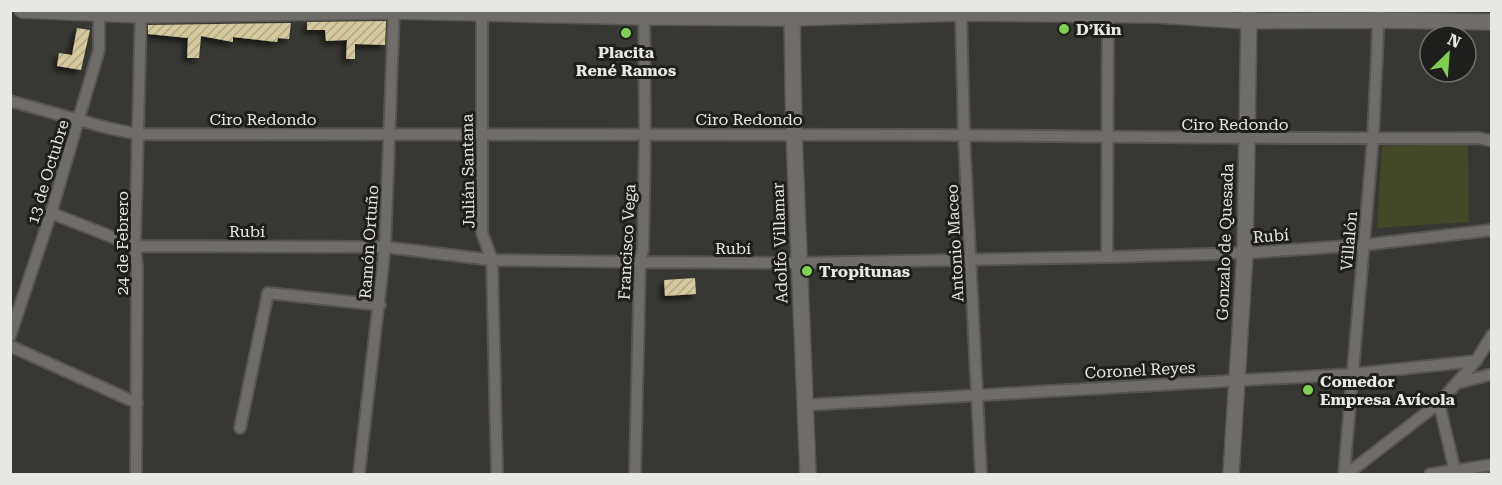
<svg xmlns="http://www.w3.org/2000/svg" width="1502" height="485" viewBox="0 0 1502 485" font-family="'Roboto Serif',serif">
  <style>
    .green { fill: #434827 }
    .building { fill: url(#building-hatch); filter: url(#shadow) }
    .lines { fill: none; stroke-linecap: round; stroke-linejoin: round }
    .street-casing { stroke: #575653; stroke-width: 14 }
    .secondary-casing { stroke: #575653; stroke-width: 18 }
    .street { stroke: #6e6d69; stroke-width: 10 }
    .secondary { stroke: #6e6d69; stroke-width: 15 }
    .poi-dot { fill: #80d051; stroke: #1e1e1c; stroke-width: 2 }
    .labels { text-anchor: middle; dominant-baseline: central; stroke-width: 6; stroke-linejoin: round; paint-order: stroke }
    .poi-label { font-size: 16px; font-weight: bold; fill: #e7e7e4; stroke: #1e1e1c; text-anchor: start }
    .street-label { font-size: 16px; fill: #e7e7e4; stroke: #1e1e1c }
  </style>
  <defs>
    <pattern id="building-hatch" width="6" height="6" patternUnits="userSpaceOnUse" patternTransform="scale(1.5)"><rect width="6" height="6" fill="#d4ca9e"/><path d="M-1 1l2-2M0 6l6-6M5 7l2-2" fill="none" stroke="#b0a988"/></pattern>
    <filter id="shadow"><feDropShadow dx="-4" dy="4" stdDeviation="3" flood-color="#0009"/></filter>
  </defs>
  <rect width="100%" height="100%" fill="#373733"/>
  <path class="green" d="M1468 144 1469 222 1377 228 1382 146Z"/>
  <path class="building" d="M386 21 385 45 355 44V59H346L347 40 326 41 325 30H307V22Z
    M291 23 289 39 278 38 277 42 233 37V42L201 36 199 58H187L188 38 148 34V25Z
    M77 28 90 30 81 70 57 66 59 53 72 55Z
    M695 278 696 294 665 296 664 280Z"/>
  <g class="lines">
    <g class="street-casing">
      <path id="street" d="M482 10V233L492 260 497 474
        M961 10 964 136 981 474
        M10 101 108 128 137 134C405 133 672 134 939 135 1119 137 1299 139 1478 138L1492 141
        M51 213 135 246 385 247 492 260 640 262 799 263 1107 257 1245 253 1363 245 1492 230
        M1107 257 1108 10
        M10 336 51 213 99 50V15
        M10 346 137 403
        M1458 383 1492 374
        M1439 403 1455 471
        M805 405 1353 374 1476 361
        M240 428 268 293 380 305
        M136 474 137 267 135 246 141 10
        M359 474 385 247 394 10
        M635 474 640 262 643 250 645 134 644 11
        M1344 474 1373 139 1379 10
        M1347 474 1439 403 1476 361 1492 335
        M1430 474 1492 465"/>
    </g>
    <g class="secondary-casing">
      <path id="secondary" d="M22 10 141 15 394 11 644 17 792 18 961 13 1156 15 1249 21 1379 20 1492 22
        M792 18 794 134 808 474
        M1231 474 1245 253 1249 13"/>
    </g>
    <use href="#street" class="street"/>
    <use href="#secondary" class="secondary"/>
  </g>
  <g class="poi-dot">
    <circle cx="1064" cy="29" r="6"/>
    <circle cx="626" cy="33" r="6"/>
    <circle cx="807" cy="271" r="6"/>
    <circle cx="1308" cy="390" r="6"/>
  </g>
  <g class="labels">
    <g class="poi-label">
      <text x="1076" y="29">D’Kin</text>
      <text x="626" y="52" text-anchor="middle">Placita<tspan x="626" dy="18">René Ramos</tspan></text>
      <text x="819" y="271">Tropitunas</text>
      <text x="1320" y="381">Comedor<tspan x="1320" dy="18">Empresa Avícola</tspan></text>
    </g>
    <g class="street-label">
      <text x="263" y="119">Ciro Redondo</text>
      <text x="749" y="119">Ciro Redondo</text>
      <text x="1235" y="124">Ciro Redondo</text>
      <text transform="translate(468 171) rotate(-91)">Julián Santana</text>
      <text transform="translate(48 172) rotate(-73)">13 de Octubre</text>
      <text x="247" y="231">Rubí</text>
      <text transform="translate(1271 236) rotate(-4)">Rubí</text>
      <text transform="translate(1349 241) rotate(-85)">Villalón</text>
      <text transform="translate(369 242) rotate(-86)">Ramón Ortuño</text>
      <text transform="translate(627 242) rotate(-87)">Francisco Vega</text>
      <text transform="translate(1225 242) rotate(-88)">Gonzalo de Quesada</text>
      <text transform="translate(122 243) rotate(-90)">24 de Febrero</text>
      <text transform="translate(780 243) rotate(-92)">Adolfo Villamar</text>
      <text transform="translate(955 243) rotate(-93)">Antonio Maceo</text>
      <text x="733" y="248">Rubí</text>
      <text transform="translate(1140 370) rotate(-3)">Coronel Reyes</text>
    </g>
  </g>
  <rect width="1502" height="485" fill="none" stroke="#e7e7e4" stroke-width="24"/>
  <g transform="translate(1448 54) rotate(25)"><circle r="28" fill="#1e1e1c" stroke="#6e6e6c" stroke-width="1.5"/>
  <path d="M0-4.5L10 22L0 15L-10 22Z" fill="#80d051"/>
  <text y="-9" font-size="16" font-weight="bold" text-anchor="middle" fill="#e7e7e4">N</text>
  </g>
</svg>
